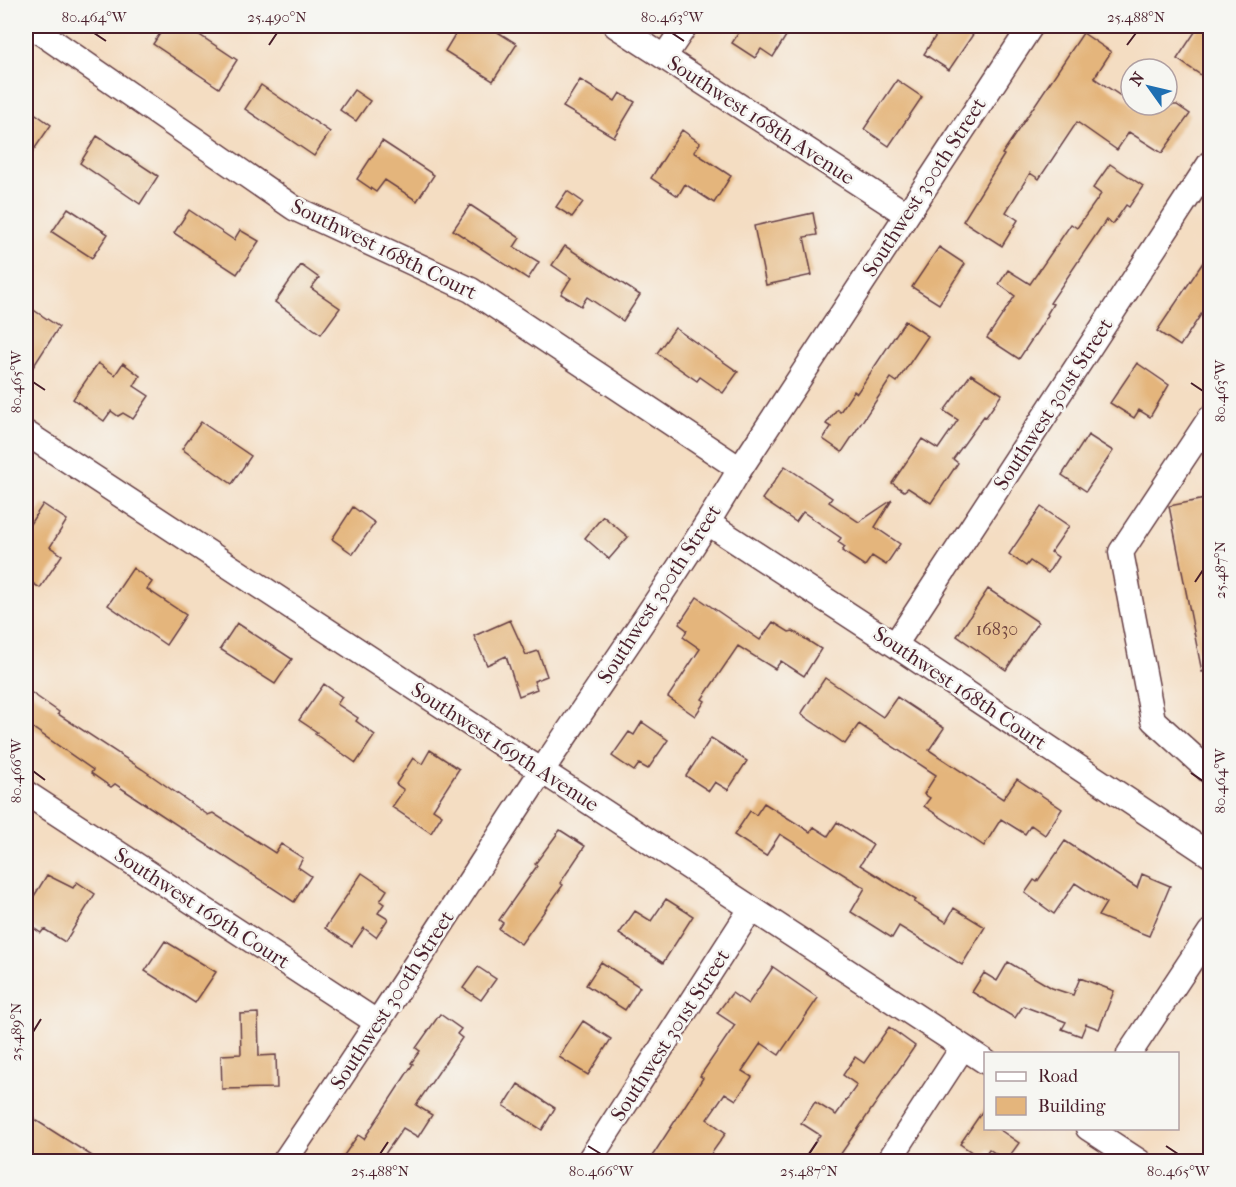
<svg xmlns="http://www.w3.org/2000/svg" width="1236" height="1187" viewBox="0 0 1236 1187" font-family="'IM FELL French Canon',serif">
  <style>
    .building { fill: #e4b57c }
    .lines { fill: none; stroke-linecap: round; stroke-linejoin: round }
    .minor-casing { stroke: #643c42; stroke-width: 27 }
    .minor { stroke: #fff; stroke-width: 24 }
    .ticks { fill: none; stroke: #4a1f2b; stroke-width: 2 }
    .labels { text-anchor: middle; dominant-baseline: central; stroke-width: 5; stroke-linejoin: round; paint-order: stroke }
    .number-label { font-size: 18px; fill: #70443f }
    .street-label { font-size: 21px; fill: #4a1f2b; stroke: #f6f6f2 }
    .neatline { fill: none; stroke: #4a1f2b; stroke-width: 2 }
    .ticks-label { font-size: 15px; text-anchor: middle; fill: #4a1f2b }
  </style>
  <rect width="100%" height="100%" fill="#f6f6f2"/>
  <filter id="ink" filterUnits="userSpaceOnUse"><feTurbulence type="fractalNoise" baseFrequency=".0167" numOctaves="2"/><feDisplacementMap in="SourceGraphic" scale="12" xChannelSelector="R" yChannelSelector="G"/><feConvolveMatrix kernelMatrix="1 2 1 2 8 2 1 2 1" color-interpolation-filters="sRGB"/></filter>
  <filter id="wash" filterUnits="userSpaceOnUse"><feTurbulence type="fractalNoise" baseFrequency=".008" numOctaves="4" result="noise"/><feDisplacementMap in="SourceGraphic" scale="24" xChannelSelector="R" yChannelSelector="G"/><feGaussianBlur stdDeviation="1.35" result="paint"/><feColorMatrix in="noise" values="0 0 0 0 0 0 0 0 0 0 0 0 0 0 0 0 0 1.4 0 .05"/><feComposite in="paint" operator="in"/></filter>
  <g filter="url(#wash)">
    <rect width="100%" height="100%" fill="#f4ddc2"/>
    <g id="blocks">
      <path class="building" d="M165 26H186L237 60 219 88 153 44Z
        M460 26H488L517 44 493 81 445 51Z
        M743 26H770L786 36 773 57 761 49 755 58 732 43Z
        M942 26H963L974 33 949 70 924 54Z
        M1199 26H1210V81L1177 59Z
        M1083 33 1111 52 1094 78 1131 103V105L1144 111 1148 105H1177L1190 114 1162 153 1129 132 1117 150 1077 122 1039 179 1030 173 1006 212 1018 220 1002 246 963 221 1004 155 1002 154Z
        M580 80 615 101 620 93 635 102 614 137 563 107Z
        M897 80 922 97 889 146 864 129Z
        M261 85 330 132 314 156 245 109Z
        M354 90 370 101 356 121 340 110Z
        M26 107 51 125 26 161Z
        M682 130 700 143 694 152 731 176 714 203 685 184 678 196 651 178Z
        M97 136 158 176 140 204 80 163Z
        M382 141 434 175 417 201 385 180 376 192 357 179Z
        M1110 164 1143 186 1129 207 1126 205 1113 224 1106 220 1050 303 1053 304 1047 314 1048 315 1019 359 987 338 1015 296 999 284 1008 270 1030 284 1071 224 1077 228 1101 194 1093 188Z
        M567 191 583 202 572 217 556 207Z
        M470 205 520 238 514 247 539 262 528 279 453 230Z
        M68 208 108 234 92 258 52 232Z
        M189 210 234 240 240 230 259 241 237 274 174 233Z
        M813 213 817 235 804 237 812 275 766 285 754 226Z
        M565 246 640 295 623 321 587 297 581 306 561 294 571 278 552 265Z
        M939 247 965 264 939 304 912 287Z
        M1210 252V301L1180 346 1157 331Z
        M301 265 319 278 311 288 340 308 321 334 275 302Z
        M26 305 59 327 26 378Z
        M905 321 928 336 897 382 891 378 842 452 823 439 831 427 826 424 837 409 840 412 854 391 857 393Z
        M675 328 738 372 723 393 700 377 697 381 657 353Z
        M98 363 115 375 123 363 140 376 134 386 149 396 133 419 123 413 118 416 111 411 104 421 73 399Z
        M1137 363 1169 385 1150 417 1139 410 1134 418 1110 403Z
        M971 374 1002 394 986 417 984 416 953 459 958 463 931 503 908 488 904 491 892 483 922 439 938 449 958 420 944 411Z
        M201 422 251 456 232 484 182 449Z
        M1088 435 1113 451 1086 491 1062 475Z
        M785 466 832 498 829 502 859 522 892 500 875 527 900 544 886 565 872 556 865 566 842 551 845 547 838 542 841 538 803 512 796 522 762 499Z
        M1210 498V671L1202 672 1169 506Z
        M43 504 67 520 50 547 62 555 40 588 26 579V530Z
        M353 507 375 523 353 554 332 539Z
        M1041 507 1069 526 1051 552 1058 557 1048 573 1030 561 1026 566 1009 554Z
        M603 516 628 537 609 559 585 538Z
        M133 568 152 582 147 589 186 615 166 645 108 605Z
        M988 589 1038 622 1006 670 957 636Z
        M697 597 760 640 773 622 789 632 793 631 821 649 804 676 781 661 775 669 738 646 702 699 705 701 695 716 668 697 700 649 683 637 687 630 679 624Z
        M510 620 526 655 538 651 547 676 534 681 537 689 519 696 506 656 487 665 474 636Z
        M237 623 292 659 275 684 220 649Z
        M825 678 883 717 897 697 944 728 929 750 1003 799 1017 779 1062 809 1045 835 1031 825 1025 834 1001 819 984 846 924 806 930 798 924 794 936 775 859 724 845 744 801 714Z
        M324 684 342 697 337 704 358 718 356 721 375 735 356 763 315 734 317 732 299 720Z
        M26 689 59 712 58 714 142 769 208 815 213 813 275 853 281 844 303 858 298 867 311 876 294 902 127 792 115 784 111 787 91 773 93 770 26 723Z
        M642 722 668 740 648 769 639 764 634 771 612 756 629 732 634 735Z
        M711 738 747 761 728 790 715 782 709 791 686 776Z
        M430 750 459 769 433 809 442 815 431 833 392 807 404 790 396 784 413 758 422 764Z
        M764 803 810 832 814 827 828 836 837 822 873 845 860 865 916 900 914 902 946 922 954 908 985 927 962 965 899 926 892 938 851 912 865 888 780 834 766 856 734 835 750 811 756 815Z
        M560 830 585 846 560 883 563 885 521 944 499 929 503 923 499 920 537 866 535 864Z
        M1065 841 1137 888 1142 874 1170 886 1149 936 1098 916 1106 903 1075 883 1054 914 1025 893 1034 880 1037 882Z
        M362 873 387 890 380 901 384 904 378 913 388 919 376 937 364 928 352 946 325 928Z
        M47 875 73 888 77 882 95 894 65 942 44 929 41 933 26 923V909Z
        M666 899 693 916 663 963 619 934 635 911 651 921Z
        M165 941 216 972 195 1003 145 971Z
        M601 962 640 987 625 1010 586 985Z
        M1008 962 1052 988 1073 995 1080 978 1114 991 1099 1029 1086 1024 1081 1036 1062 1029 1066 1022 1023 1006 1015 1018 972 992 984 973 997 981Z
        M478 967 496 979 481 1000 463 988Z
        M773 967 818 998 779 1055 761 1043 742 1071 752 1077 736 1100 725 1093 707 1119 726 1133 706 1161H649L703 1078 700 1076 735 1025 717 1013 732 993 748 1004Z
        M258 1013 259 1056 276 1055 277 1088 222 1089 221 1055 241 1054 240 1014Z
        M440 1014 461 1029 457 1034 462 1038 416 1105 432 1115 418 1137 403 1128 380 1161H340L358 1135 364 1139 413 1064 411 1063 420 1051 416 1048Z
        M583 1021 611 1039 588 1075 559 1057Z
        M889 1027 915 1046 836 1161H802L820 1135 801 1123 815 1102 836 1115 857 1085 843 1075 855 1057 864 1063Z
        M518 1084 555 1108 542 1130 504 1106Z
        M986 1106V1128H997L1019 1143 1006 1161 989 1149 982 1159 960 1144Z
        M26 1114 100 1161H26Z"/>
    </g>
  </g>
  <g filter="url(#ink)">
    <use href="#blocks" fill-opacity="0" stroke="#643c42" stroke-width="1.5"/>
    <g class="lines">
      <g class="minor-casing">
        <path id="minor" d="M31 26 294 208 471 290 740 469
          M616 26 906 214
          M664 57 685 26
          M1210 418 1121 552 1153 720 1210 772
          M26 433 986 1062
          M708 523 895 645 1210 855
          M895 645 1210 163
          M26 793 378 1023
          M1129 1054 1210 932
          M1088 1128 1140 1162
          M284 1162C372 1033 456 902 541 772 608 671 679 573 740 469L1031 26
          M588 1162 751 909
          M888 1162 963 1047"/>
      </g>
      <use href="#minor" class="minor"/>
    </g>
  </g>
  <path class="ticks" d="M94 33 106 41M672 33 684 41M269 45 277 33M1127 45 1136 33M33 382 45 390M1191 383 1203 391M1195 582 1203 570M33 771 45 780M1191 773 1203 781M33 1032 41 1019M588 1146 601 1154M1166 1146 1178 1154M380 1154 388 1142M809 1154 817 1142"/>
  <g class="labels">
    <g class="number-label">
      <text x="997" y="629">16830</text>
    </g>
    <g class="street-label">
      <text transform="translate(761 120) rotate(33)">Southwest 168th Avenue</text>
      <text transform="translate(924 187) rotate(-57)">Southwest 300th Street</text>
      <text transform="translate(384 249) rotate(26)">Southwest 168th Court</text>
      <text transform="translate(1053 404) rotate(-57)">Southwest 301st Street</text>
      <text transform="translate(659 594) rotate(-57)">Southwest 300th Street</text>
      <text transform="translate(960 688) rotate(34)">Southwest 168th Court</text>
      <text transform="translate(505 747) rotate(33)">Southwest 169th Avenue</text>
      <text transform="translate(202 908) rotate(33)">Southwest 169th Court</text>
      <text transform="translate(392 1000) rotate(-57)">Southwest 300th Street</text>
      <text transform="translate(670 1035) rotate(-57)">Southwest 301st Street</text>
    </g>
  </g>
  <rect width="1236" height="1187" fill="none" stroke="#f6f6f2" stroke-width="66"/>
  <rect x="984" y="1052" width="195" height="78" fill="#f6f6f2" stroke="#b1a0a2" stroke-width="1.5"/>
  <rect x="996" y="1072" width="30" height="9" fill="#ffffff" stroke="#b1a0a2" stroke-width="1.5"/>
  <text x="1038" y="1082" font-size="18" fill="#4a1f2b">Road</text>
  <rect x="996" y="1097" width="30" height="18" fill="#e4b57c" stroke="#b1a0a2" stroke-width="1.5"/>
  <text x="1038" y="1112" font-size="18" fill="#4a1f2b">Building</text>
  <g transform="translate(1149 87) rotate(304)"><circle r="28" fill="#f6f6f2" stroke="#b1a0a2" stroke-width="1.5"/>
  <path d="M0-4.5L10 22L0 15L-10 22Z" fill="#1f6fb2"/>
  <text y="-9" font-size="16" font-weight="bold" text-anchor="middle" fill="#4a1f2b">N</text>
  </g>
  <rect x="33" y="33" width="1170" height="1121" class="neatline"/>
  <g class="ticks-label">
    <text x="94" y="22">80.464°W</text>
    <text x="277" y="22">25.490°N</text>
    <text x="672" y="22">80.463°W</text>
    <text x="1136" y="22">25.488°N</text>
    <text transform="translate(16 382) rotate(-90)" y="5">80.465°W</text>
    <text transform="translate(1220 391) rotate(-90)" y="5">80.463°W</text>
    <text transform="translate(1220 570) rotate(-90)" y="5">25.487°N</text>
    <text transform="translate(16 771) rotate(-90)" y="5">80.466°W</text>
    <text transform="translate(1220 781) rotate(-90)" y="5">80.464°W</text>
    <text transform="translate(16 1032) rotate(-90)" y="5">25.489°N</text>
    <text x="380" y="1176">25.488°N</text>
    <text x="601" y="1176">80.466°W</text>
    <text x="809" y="1176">25.487°N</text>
    <text x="1178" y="1176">80.465°W</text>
  </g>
</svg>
